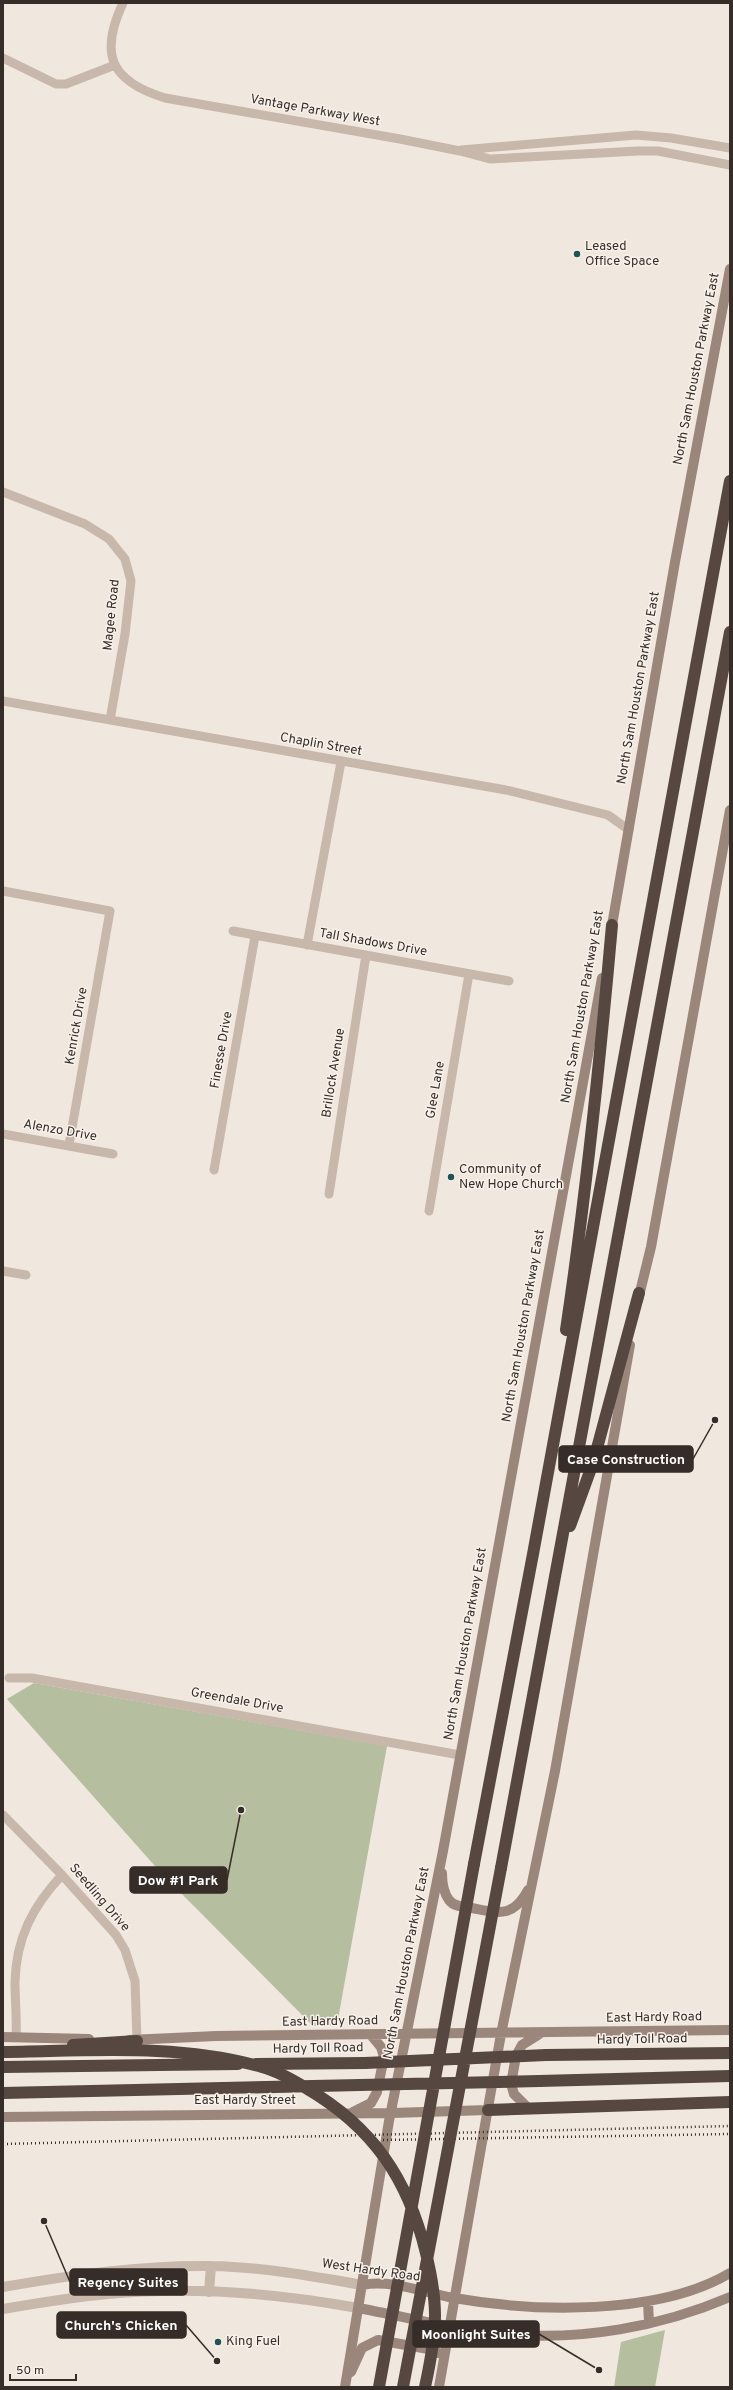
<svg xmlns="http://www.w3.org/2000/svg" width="733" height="2390" viewBox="0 0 733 2390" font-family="Overpass,sans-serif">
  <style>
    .green { fill: #b5be9f }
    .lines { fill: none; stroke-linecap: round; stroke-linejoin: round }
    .minor { stroke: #c8b7ab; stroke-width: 9 }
    .tertiary { stroke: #c8b7ab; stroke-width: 10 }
    .secondary { stroke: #9b867c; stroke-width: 10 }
    .motorway { stroke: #564741; stroke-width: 12 }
    .rail { stroke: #362d29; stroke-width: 2.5; stroke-dasharray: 1 3; stroke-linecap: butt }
    .motorway-bridge { stroke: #564741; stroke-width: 12 }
    .poi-dot { fill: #225354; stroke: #f8f1ea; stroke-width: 1.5 }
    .labels { text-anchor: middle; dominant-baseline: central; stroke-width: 3; stroke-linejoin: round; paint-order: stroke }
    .street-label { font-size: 13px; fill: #362d29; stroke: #f8f1ea }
    .poi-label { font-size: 13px; fill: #362d29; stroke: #f8f1ea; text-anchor: start }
    .leader { fill: none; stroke: #362d29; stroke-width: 1.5 }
    .callout-dot { fill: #362d29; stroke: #f8f1ea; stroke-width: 1.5 }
    .callout { fill: #362d29; stroke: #362d29; stroke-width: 1.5 }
    .callout-label { font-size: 14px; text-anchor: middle; font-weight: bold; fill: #fff }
  </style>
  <rect width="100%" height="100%" fill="#f0e7de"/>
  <path class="green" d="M34 1683 387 1746 337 2025 313 2026 162 1874 7 1699Z
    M665 2330 655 2387H614L621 2342Z"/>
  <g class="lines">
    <path class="minor" d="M123 3C99 54 110 81 165 98L400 139 460 151 490 159 638 151H658L730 165
      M3 58 56 84H66L115 65
      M461 150 636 135 671 138 730 148
      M3 492 85 524 109 539 125 559 131 581 125 634 110 720
      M3 701 506 790 608 815 629 830
      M3 891 110 911 69 1145
      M233 931 509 981
      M307 945 341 762
      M3 1134 113 1154
      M214 1170 255 936
      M329 1194 366 955
      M429 1211 469 974
      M3 1271 26 1275
      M9 1678H32L460 1755
      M3 1815 62 1875 116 1935 125 1950 135 1981 137 2041
      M16 2037C17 2019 15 2000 15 1982 16 1938 33 1906 62 1875"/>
    <path class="tertiary" d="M3 2287C72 2275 141 2265 211 2266 262 2267 312 2276 362 2285
      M209 2292 211 2266
      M3 2309C38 2303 73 2297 108 2294 191 2286 276 2293 358 2308"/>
    <path class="secondary" d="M611 931 675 562 730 269
      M638 1300 651 1247 730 810
      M442 1873C442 1882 443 1892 449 1900 454 1907 464 1907 472 1908 499 1913 513 1918 528 1890
      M3 2037 89 2039
      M129 2040 216 2036 730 2030
      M528 2108 514 2094 511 2084 516 2056 522 2045 541 2033
      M353 2112 371 2103 377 2092 384 2057 381 2047 371 2035
      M3 2117 392 2113 488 2110
      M362 2285C392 2279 425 2293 454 2298 534 2312 658 2316 730 2273
      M648 2302 649 2323
      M358 2308C407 2317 456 2330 505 2334 581 2341 660 2327 730 2297
      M351 2372 362 2348 378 2340 434 2350 438 2353
      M345 2387 389 2121 443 1851 602 978
      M439 2387 501 2034 555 1771 630 1345"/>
    <path class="motorway" d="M566 1330C586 1195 600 1061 612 925
      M570 1526 593 1463 639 1293
      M474 1864 533 1554 730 481
      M501 1868 730 632
      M73 2045 137 2041
      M546 2055 730 2053
      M256 2064 365 2063
      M3 2067 238 2064
      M539 2081 730 2076
      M3 2093 360 2085
      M488 2110 730 2102"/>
    <path class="rail" d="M383 2140 730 2134
      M3 2144 730 2126"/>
    <path class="motorway-bridge" d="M3 2052C89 2051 178 2043 262 2067 277 2071 293 2080 306 2088 373 2127 408 2179 426 2253 431 2274 435 2294 435 2315 435 2339 430 2364 425 2387
      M365 2063 546 2055
      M360 2085 539 2081
      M379 2387 474 1864
      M403 2387 501 1868"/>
  </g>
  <g class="poi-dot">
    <circle cx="577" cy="254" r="4"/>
    <circle cx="451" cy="1177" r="4"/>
    <circle cx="218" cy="2342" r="4"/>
  </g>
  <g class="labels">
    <g class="street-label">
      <text transform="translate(315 111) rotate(10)">Vantage Parkway West</text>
      <text transform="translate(697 369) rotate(-79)">North Sam Houston Parkway East</text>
      <text transform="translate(112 615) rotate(-84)">Magee Road</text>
      <text transform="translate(639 688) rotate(-80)">North Sam Houston Parkway East</text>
      <text transform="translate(321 745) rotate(10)">Chaplin Street</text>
      <text transform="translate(373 943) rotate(10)">Tall Shadows Drive</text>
      <text transform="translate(583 1007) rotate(-80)">North Sam Houston Parkway East</text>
      <text transform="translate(77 1026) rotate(-80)">Kenrick Drive</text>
      <text transform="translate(222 1050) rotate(-80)">Finesse Drive</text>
      <text transform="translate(334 1073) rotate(-81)">Brillock Avenue</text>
      <text transform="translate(436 1090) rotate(-80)">Glee Lane</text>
      <text transform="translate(60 1131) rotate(10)">Alenzo Drive</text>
      <text transform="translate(524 1326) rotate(-80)">North Sam Houston Parkway East</text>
      <text transform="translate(466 1644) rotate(-80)">North Sam Houston Parkway East</text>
      <text transform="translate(237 1701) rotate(10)">Greendale Drive</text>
      <text transform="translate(99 1898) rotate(49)">Seedling Drive</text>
      <text transform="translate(407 1963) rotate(-79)">North Sam Houston Parkway East</text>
      <text transform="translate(654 2018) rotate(-1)">East Hardy Road</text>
      <text transform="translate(330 2022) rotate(-1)">East Hardy Road</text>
      <text transform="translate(642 2040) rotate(-1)">Hardy Toll Road</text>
      <text transform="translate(318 2049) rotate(-1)">Hardy Toll Road</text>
      <text x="245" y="2101">East Hardy Street</text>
      <text transform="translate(371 2271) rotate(8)">West Hardy Road</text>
    </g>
    <g class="poi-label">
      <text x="585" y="247">Leased<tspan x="585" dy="15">Office Space</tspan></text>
      <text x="459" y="1170">Community of<tspan x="459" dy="15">New Hope Church</tspan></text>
      <text x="226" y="2342">King Fuel</text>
    </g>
  </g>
  <path class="leader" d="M715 1420L693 1459M241 1810L227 1880M44 2221L70 2282M217 2361L186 2325M599 2370L539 2334"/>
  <g class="callout-dot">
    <circle cx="715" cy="1420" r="4"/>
    <circle cx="241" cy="1810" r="4"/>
    <circle cx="44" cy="2221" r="4"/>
    <circle cx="217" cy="2361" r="4"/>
    <circle cx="599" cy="2370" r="4"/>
  </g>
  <g class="callout">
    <rect x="559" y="1446" width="134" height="26" rx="4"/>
    <rect x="130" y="1867" width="97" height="26" rx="4"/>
    <rect x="70" y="2269" width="117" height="26" rx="4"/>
    <rect x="57" y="2312" width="129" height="26" rx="4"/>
    <rect x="413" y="2321" width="126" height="26" rx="4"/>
  </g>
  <g class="callout-label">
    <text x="626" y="1464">Case Construction</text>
    <text x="178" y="1885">Dow #1 Park</text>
    <text x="128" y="2287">Regency Suites</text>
    <text x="121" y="2330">Church's Chicken</text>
    <text x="476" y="2339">Moonlight Suites</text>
  </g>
  <rect width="733" height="2390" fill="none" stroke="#362d29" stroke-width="8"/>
  <path d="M10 2374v6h66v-6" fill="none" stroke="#362d29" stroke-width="2"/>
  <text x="16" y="2374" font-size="12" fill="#362d29" stroke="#f8f1ea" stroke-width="3" paint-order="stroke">50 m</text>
</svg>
